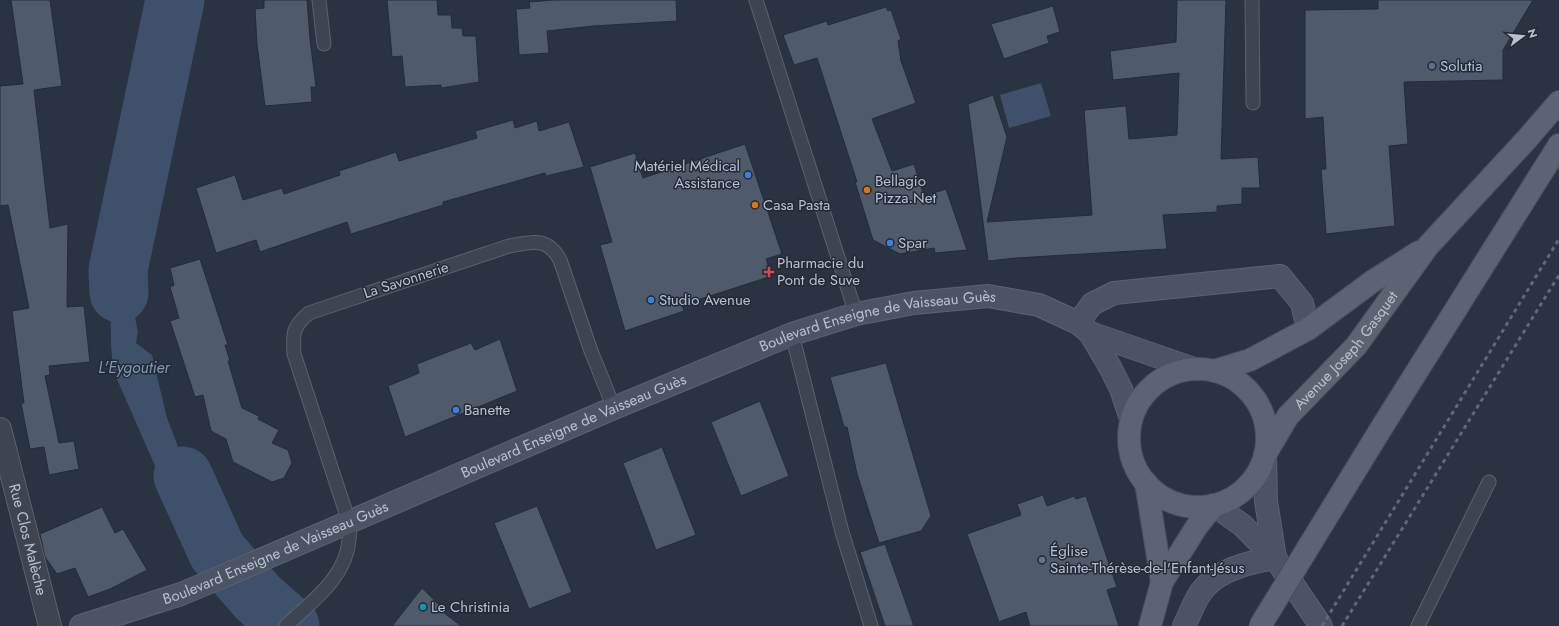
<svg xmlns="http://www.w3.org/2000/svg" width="1559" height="626" viewBox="0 0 1559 626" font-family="Jost,sans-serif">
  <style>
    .water { fill: #3f506b }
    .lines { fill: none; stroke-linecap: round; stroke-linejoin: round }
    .river { stroke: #3f506b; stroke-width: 59 }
    .building { fill: #4f5a6b; stroke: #232c3a }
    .service-casing { stroke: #5b6370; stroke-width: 15 }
    .minor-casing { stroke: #5b6370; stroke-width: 24 }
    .secondary-casing { stroke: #5b6370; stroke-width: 24 }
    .primary-casing { stroke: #464e5c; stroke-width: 24 }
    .service { stroke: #3d4552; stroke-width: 13 }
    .minor { stroke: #3d4552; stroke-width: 22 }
    .secondary { stroke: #4b5465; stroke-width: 22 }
    .primary { stroke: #5b6472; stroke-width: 22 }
    .rail { stroke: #5f6979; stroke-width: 3; stroke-dasharray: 4 4; stroke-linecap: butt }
    .primary-bridge-casing { stroke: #464e5c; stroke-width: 24; stroke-linecap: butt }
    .primary-bridge { stroke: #5b6472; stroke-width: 22 }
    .service-dot { fill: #5c6f8a; stroke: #212a38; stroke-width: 1.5 }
    .shop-dot { fill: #3f7fe0; stroke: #212a38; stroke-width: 1.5 }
    .food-dot { fill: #e8710a; stroke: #212a38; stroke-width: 1.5 }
    .health-dot { fill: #e0444e; stroke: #212a38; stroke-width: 1.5 }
    .worship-dot { fill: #6b7280; stroke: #212a38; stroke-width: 1.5 }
    .culture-dot { fill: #0f9aa8; stroke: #212a38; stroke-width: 1.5 }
    .labels { text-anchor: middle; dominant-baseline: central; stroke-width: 3; stroke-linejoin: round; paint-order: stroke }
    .poi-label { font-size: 15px; fill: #bac1cc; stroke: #212a38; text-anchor: start }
    .street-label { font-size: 15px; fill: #bac1cc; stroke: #212a38 }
    .water-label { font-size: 16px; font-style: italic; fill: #8396b2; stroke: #212a38 }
  </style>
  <rect width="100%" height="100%" fill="#293342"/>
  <path class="water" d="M167 0H192L188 27 176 70 150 139 131 206 125 269 138 332 136 343 152 355 167 418 188 472 204 504 230 530 239 542 201 558 180 523 113 370 111 344 109 210 116 170 121 154 141 105 151 73Z
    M1041 83 1051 116 1009 128 1000 95Z"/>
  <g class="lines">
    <path class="river" d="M119 293 118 270 175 0
      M183 476 217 551 258 598 290 626"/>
  </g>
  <path class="building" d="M11 0H50L62 86 34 90 50 228 68 224 67 307 84 306 90 362 49 366 50 375 45 376 59 443 74 441 79 469 49 475 44 447 30 449 21 403H24L12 311 29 308 8 205 0 206V86L23 84Z
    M264 0H307L310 39 316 87H311L312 102 265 106 257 44 255 9 264 8Z
    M387 0H437L438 15H451L452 28H462L463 36H476L479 82 441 88V85L405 87 402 56 392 57Z
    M554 0H676L677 21 593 26 547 31 549 53 519 55 516 9 530 8 529 2Z
    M1177 0H1226L1221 159 1258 157 1260 188H1242V204L1217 206V212L1163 215 1167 249 1016 258 988 261 968 104 993 95 1007 137 987 222 1092 215 1084 110 1126 106 1129 139 1177 135 1179 73 1113 80 1110 51 1176 42Z
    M1378 0H1533L1503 50V80L1404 82 1408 144 1389 146 1395 226 1326 234 1321 169H1326L1323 117 1305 119V10L1378 9Z
    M1053 6 1060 32 1047 36 1049 43 1004 59 991 24Z
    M886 7 888 11 891 10 901 39 898 41 901 61 916 103 872 119 892 171 914 164 924 196 946 189 967 250 935 253 934 248 900 254 873 240 855 182H857L817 58 794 65 783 35 827 21 828 25Z
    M513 120 515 128 537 121 539 131 569 122 584 167 546 176 545 173 443 202V205L351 234 347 222 260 252 256 240 216 253 196 188 235 175 243 200 282 188 284 194 340 175 339 171 396 152 399 161 477 138 475 131Z
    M745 144 782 254 766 259 772 276 682 305 684 311 625 331 600 245 612 242 590 167 635 153 643 178Z
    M200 259 228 345H225L230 361H228L242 408 259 416 258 419 279 430 272 443 288 450 292 463 284 478 272 482 233 462 226 439 211 431 203 395 195 397 170 321 179 318 170 287 174 285 170 268Z
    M500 339 517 391 405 437 388 386 419 373 417 364 471 343 475 350Z
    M886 363 931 516 921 531 879 543 857 474 847 427H844L830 377Z
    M760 401 789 476 741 496 711 422Z
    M662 447 696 535 656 550 623 463Z
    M1043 495 1047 506 1074 496 1076 499 1086 496 1117 587 1107 590 1119 626H1030L1026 612 999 622 967 534 1021 515 1017 504Z
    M537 506 572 592 529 609 494 523Z
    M102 507 115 533 123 529 147 570 110 589 88 597 75 568 57 574 45 557 40 534Z
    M885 544 914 626H885L860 552Z
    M422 588 440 606 438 608 461 626H392Z"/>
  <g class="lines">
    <g class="service-casing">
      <path id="service" d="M319 0 324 44
        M756 0 856 314
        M1252 0 1253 103
        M792 334 842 532 871 626
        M286 626C311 602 346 578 349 540 350 535 349 528 349 522L294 354C293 334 292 327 309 313L509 246C531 242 547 236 560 260L591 351 614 408
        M1418 626 1489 482"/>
    </g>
    <g class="minor-casing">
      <g id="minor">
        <path id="s1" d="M0 429 50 626"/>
      </g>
    </g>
    <g class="secondary-casing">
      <g id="secondary">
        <path d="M1078 323 1092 304 1114 293 1280 276 1302 303 1308 329"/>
        <path d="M1090 333 1194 369"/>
        <path d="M1265 455 1266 501 1275 558"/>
        <path d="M1214 505 1242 525 1275 558 1321 626"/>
        <path id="s2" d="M81 626 181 594 212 581 614 408 792 334 856 314 914 303 988 296 1039 305 1078 323 1090 333 1110 367 1121 389 1131 419"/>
        <path d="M1184 626C1189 616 1193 605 1199 595 1214 570 1249 562 1275 558"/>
      </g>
    </g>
    <g class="primary-casing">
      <g id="primary">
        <circle cx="1198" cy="438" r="69"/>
        <path d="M1214 371 1250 360 1308 329 1373 281 1419 252"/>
        <path d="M1382 427 1559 145"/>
        <path id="s3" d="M1265 455 1288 416 1356 346 1428 246 1527 139 1559 102"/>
        <path d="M1146 483 1162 582"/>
        <path d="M1150 626 1162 582 1197 526 1214 505"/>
      </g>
    </g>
    <use href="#service" class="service"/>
    <use href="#minor" class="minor"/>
    <use href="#secondary" class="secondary"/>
    <use href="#primary" class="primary"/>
    <path class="rail" d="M1322 626 1559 239
      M1342 626 1559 275"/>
    <g class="primary-bridge-casing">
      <path id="primary-bridge" d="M1260 626 1382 427"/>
    </g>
    <use href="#primary-bridge" class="primary-bridge"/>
  </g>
  <circle class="service-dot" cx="1432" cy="66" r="4"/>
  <g class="shop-dot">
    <circle cx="748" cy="175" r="4"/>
    <circle cx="890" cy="243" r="4"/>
    <circle cx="651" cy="300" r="4"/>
    <circle cx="456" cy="410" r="4"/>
  </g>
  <g class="food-dot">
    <circle cx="867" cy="190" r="4"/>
    <circle cx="755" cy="205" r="4"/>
  </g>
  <path class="health-dot" d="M767 266h4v4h4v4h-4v4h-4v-4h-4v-4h4z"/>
  <circle class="worship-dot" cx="1042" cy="560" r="4"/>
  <circle class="culture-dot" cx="423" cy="607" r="4"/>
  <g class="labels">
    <g class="poi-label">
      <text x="1440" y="66">Solutia</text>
      <text x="740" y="166" text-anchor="end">Matériel Médical<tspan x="740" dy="17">Assistance</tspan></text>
      <text x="875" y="181">Bellagio<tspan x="875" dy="17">Pizza.Net</tspan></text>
      <text x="763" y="205">Casa Pasta</text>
      <text x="898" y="243">Spar</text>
      <text x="777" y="263">Pharmacie du<tspan x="777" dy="17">Pont de Suve</tspan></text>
      <text x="659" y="300">Studio Avenue</text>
      <text x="464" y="410">Banette</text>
      <text x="1050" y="551">Église<tspan x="1050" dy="17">Sainte-Thérèse-de-l'Enfant-Jésus</tspan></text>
      <text x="431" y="607">Le Christinia</text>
    </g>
    <g class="street-label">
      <text transform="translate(406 280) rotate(-18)">La Savonnerie</text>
      <text stroke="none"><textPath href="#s2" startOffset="856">Boulevard Enseigne de Vaisseau Guès</textPath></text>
      <text stroke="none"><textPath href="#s3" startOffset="133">Avenue Joseph Gasquet</textPath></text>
      <text stroke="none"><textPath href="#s2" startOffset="532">Boulevard Enseigne de Vaisseau Guès</textPath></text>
      <text stroke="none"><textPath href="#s1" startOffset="114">Rue Clos Malèche</textPath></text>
      <text stroke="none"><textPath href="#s2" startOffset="208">Boulevard Enseigne de Vaisseau Guès</textPath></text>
    </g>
    <g class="water-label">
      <text x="134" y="367">L'Eygoutier</text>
    </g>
  </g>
  <g transform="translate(1523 36) rotate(74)" stroke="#212a38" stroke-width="3" paint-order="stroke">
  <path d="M0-3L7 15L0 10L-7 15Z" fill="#bac1cc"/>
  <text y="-6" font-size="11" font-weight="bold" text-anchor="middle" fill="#bac1cc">N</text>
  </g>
</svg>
